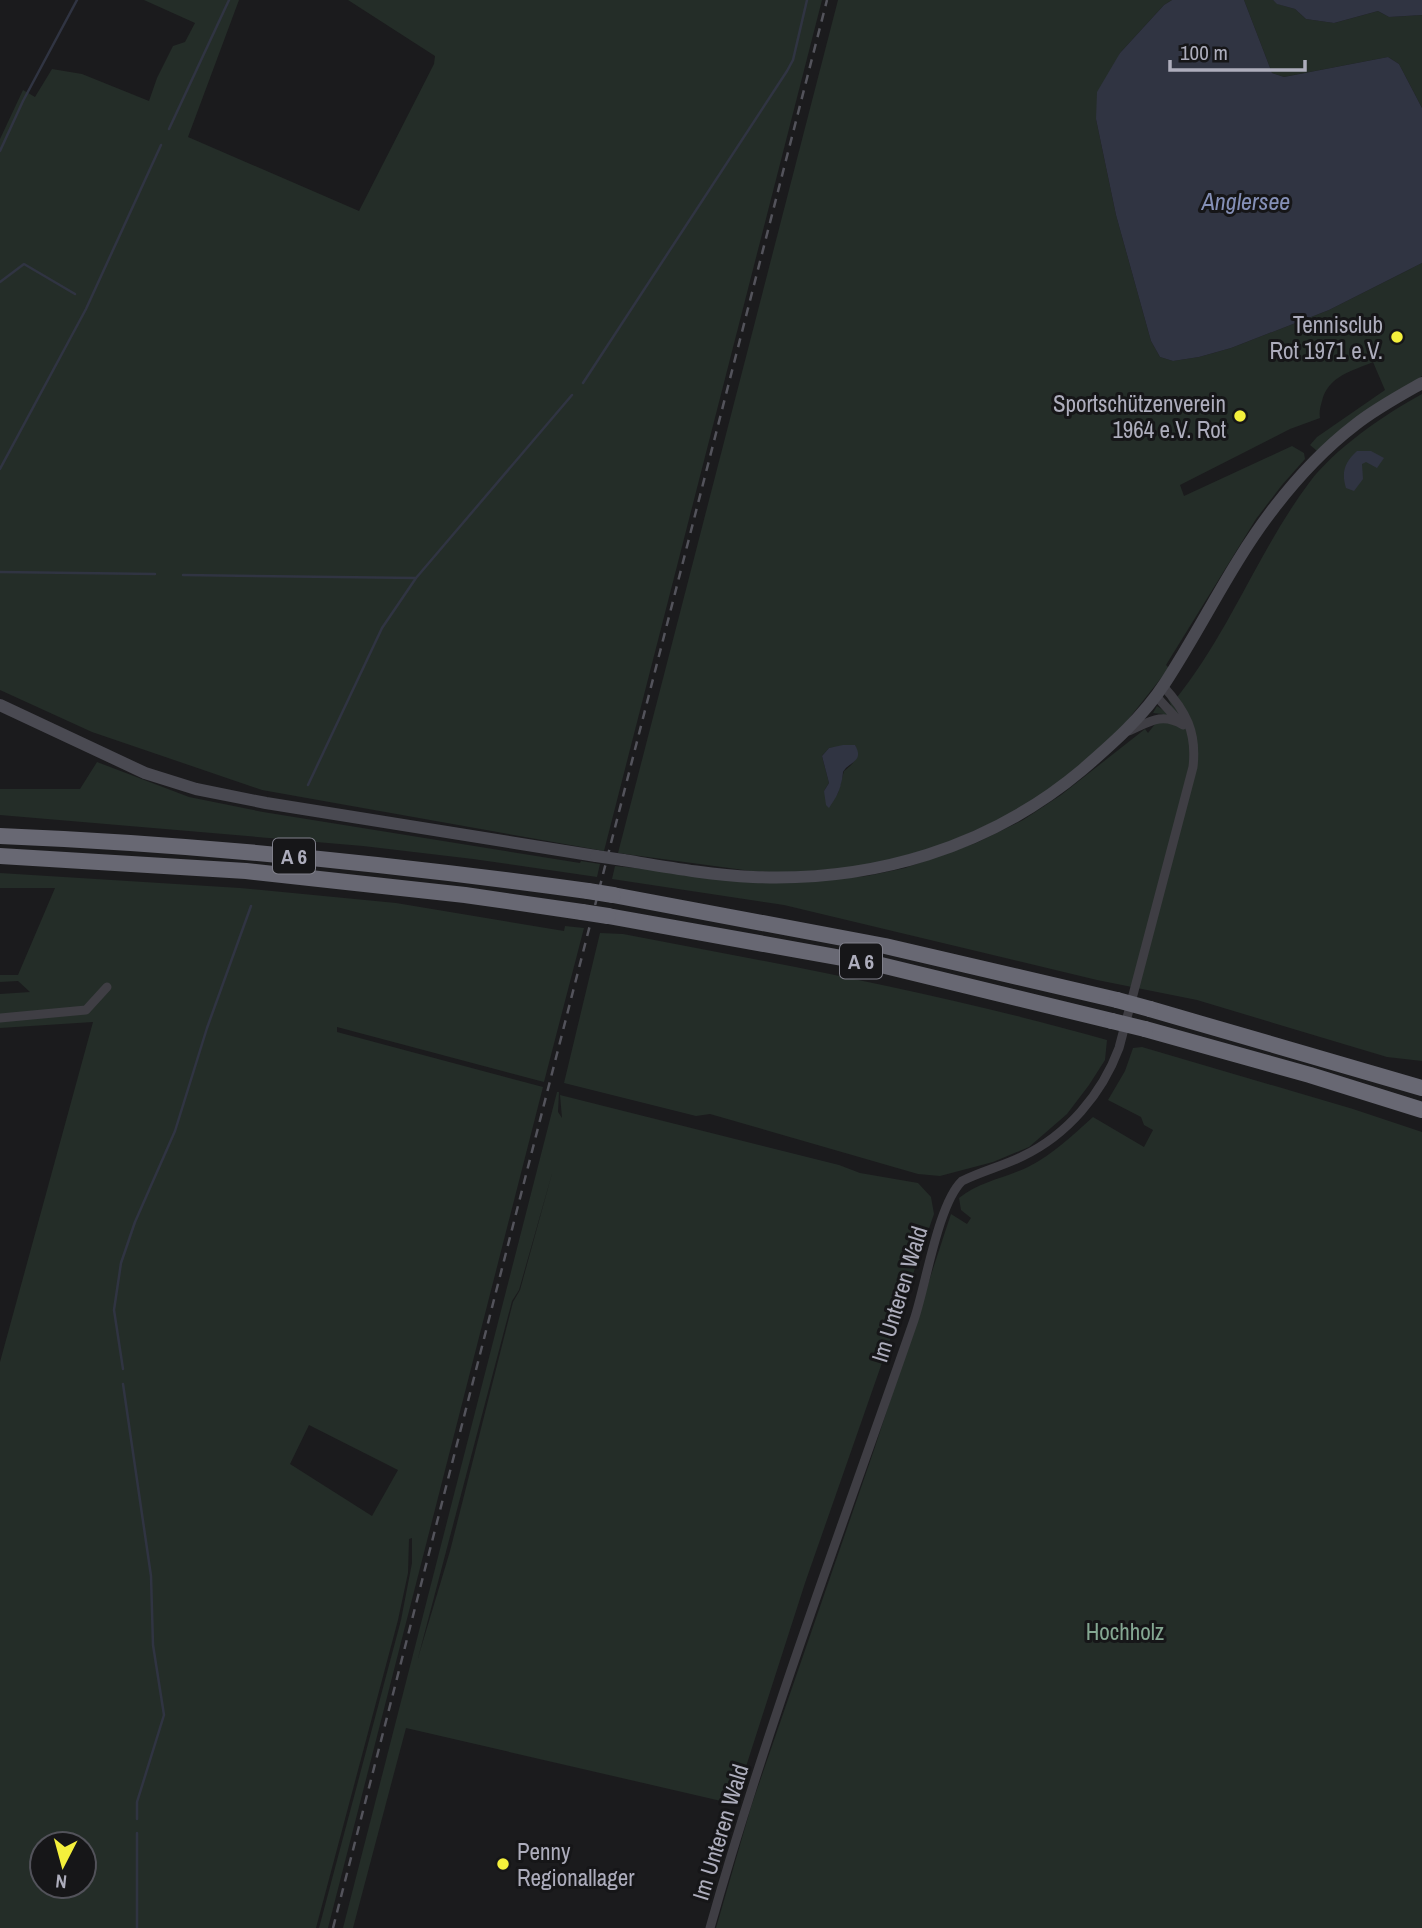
<svg xmlns="http://www.w3.org/2000/svg" width="1422" height="1928" viewBox="0 0 1422 1928" font-family="'Archivo Narrow',sans-serif">
  <style>
    .green { fill: #242d28; fill-rule: evenodd }
    .water { fill: #303442 }
    .lines { fill: none; stroke-linecap: round; stroke-linejoin: round }
    .stream { stroke: #303442; stroke-width: 2.5 }
    .street { stroke: #3f3e44; stroke-width: 9 }
    .secondary { stroke: #4a4a52; stroke-width: 12 }
    .highway { stroke: #686873; stroke-width: 16 }
    .rail { stroke: #53535b; stroke-width: 2.5; stroke-dasharray: 9 7; stroke-linecap: butt }
    .secondary-bridge { stroke: #4a4a52; stroke-width: 12 }
    .highway-bridge { stroke: #686873; stroke-width: 16 }
    .poi-dot { fill: #f4f03c; stroke: #161618; stroke-width: 2.5 }
    .labels { text-anchor: middle; dominant-baseline: central; stroke-width: 6; stroke-linejoin: round; paint-order: stroke }
    .shield { fill: #161618; stroke: #80808b; stroke-width: 2 }
    .shield-label { font-size: 21px; font-weight: bold; fill: #adadbc }
    .poi-label { font-size: 23px; fill: #adadbc; stroke: #161618; text-anchor: end }
    .street-label { font-size: 23px; fill: #adadbc; stroke: #161618 }
    .park-label { font-size: 23px; fill: #84a792; stroke: #161618 }
    .water-label { font-size: 24px; font-style: italic; fill: #8590b7; stroke: #161618 }
  </style>
  <rect width="100%" height="100%" fill="#1b1b1d"/>
  <path class="green" d="M144 0H239L188 137 359 211 434 64 435 56 348 0H822L604 851 262 790 92 732 0 690V139L23 90 35 97 52 69 82 74 149 101 157 78 173 46 185 42 195 23Z
    M838 0H1172L1164 5 1120 53 1096 119 1116 215 1151 341 1160 357 1173 361 1199 357 1231 348 1329 310 1422 263V376L1317 451 1310 445 1317 437 1385 390 1373 362C1352 371 1328 376 1322 401 1320 408 1319 412 1320 418L1290 429 1180 485 1184 496 1292 446 1304 453 1305 459 1282 485 1256 519 1166 665 1169 668 1123 726 1091 759 1018 811 938 847 865 866 789 873 751 871 618 853ZM855 745C858 760 855 762 844 771L838 793 833 799 824 791 829 783 822 756 829 748Z
    M1244 0H1273L1278 4 1295 9 1306 19 1334 23 1378 11 1389 17 1422 15V108L1399 64 1388 57 1284 77 1272 73Z
    M1422 394V1061L1387 1057 1197 1000 1097 980 784 905 612 879 615 866 790 883 867 876 905 868 976 843 1023 820 1061 795 1145 729 1148 733 1163 714 1153 713 1157 706 1166 712 1171 705 1167 697 1174 701C1229 634 1258 551 1309 483 1334 449 1385 414 1422 394Z
    M97 762 189 797 263 812 580 863 581 861 600 864 597 877 473 859 363 846 0 815V789H80Z
    M0 873 240 888 396 903 564 931 565 926 584 928 544 1082 337 1027V1032L543 1087 328 1928H319L401 1620 412 1563V1538L409 1539 408 1573 398 1620 316 1928H0V1362L93 1022 0 1028V994L30 992 18 981 0 982V975H18L55 888H0ZM309 1425 398 1470 372 1516 290 1464ZM42 1844H84V1886H42Z
    M600 933 623 934C786 965 948 995 1107 1040L1105 1060 1089 1085 1067 1114 1029 1147 993 1162 940 1176 918 1174 710 1114 696 1116 564 1083Z
    M1142 1047 1353 1109 1422 1132V1928H716L751 1807 875 1447 945 1232 951 1214 967 1224 971 1218 961 1210 959 1198C979 1182 1005 1178 1028 1167 1053 1154 1072 1136 1093 1117L1144 1147 1153 1130 1144 1125 1141 1117 1108 1100 1125 1071 1133 1048Z
    M557 1092H559L558 1112 562 1118 560 1095 839 1165 860 1173 918 1183 931 1197 934 1214 805 1583 734 1804 406 1728 353 1928H343ZM553 1170 520 1290 513 1302 450 1551 418 1658 512 1301 519 1290Z"/>
  <path class="water" d="M1172 0H1244L1272 73 1284 77 1388 57 1399 64 1422 108V263L1329 310 1231 348 1199 357 1173 361 1160 357 1151 341 1116 215 1096 119 1097 92 1120 53 1164 5Z
    M1273 0H1422V15L1389 17 1378 11 1334 23 1306 19 1295 9 1277 4Z
    M1357 451H1371L1384 458 1377 468 1366 462 1362 464 1363 479 1354 491 1346 488C1341 472 1345 462 1357 451Z
    M843 745H855C865 762 848 762 843 772 843 773 842 782 841 783 840 792 833 802 829 808L826 805 824 791 829 783 822 756 829 748Z"/>
  <g class="lines">
    <path class="stream" d="M169 129 229 0
      M0 151 23 101 77 0
      M0 282 24 264 75 294
      M583 383 787 71 793 60 807 0
      M0 469 86 309 161 145
      M0 572 155 574
      M183 575 416 578
      M308 785 382 628 416 578 572 395
      M123 1369 114 1310 121 1263 135 1222 175 1131 207 1028 251 906
      M123 1384 151 1576 153 1645 164 1715 137 1802V1819
      M137 1833V1928"/>
    <path class="street" d="M1156 696 1179 721
      M1129 731C1149 722 1162 712 1183 725
      M0 1018 86 1010 107 987
      M710 1928C768 1722 844 1522 914 1320 926 1285 938 1204 962 1181 982 1171 1003 1166 1023 1156 1067 1135 1102 1094 1119 1048L1193 767C1197 732 1186 711 1163 686"/>
    <path class="secondary" d="M0 705 145 773 196 789 266 803 596 856
      M623 860C666 867 710 875 753 877 873 882 989 848 1082 770 1112 744 1143 717 1165 683 1203 625 1232 562 1274 508 1297 478 1325 448 1355 425 1375 409 1399 396 1422 383"/>
    <path class="highway" d="M0 836C197 844 393 864 588 891
      M0 856 246 871 465 895 582 912
      M613 895 885 946 1117 1000
      M608 916 881 965 1112 1021
      M1150 1009 1422 1088
      M1145 1029 1310 1075 1422 1110"/>
    <path class="rail" d="M333 1928 827 0"/>
    <path class="secondary-bridge" d="M596 856 623 860"/>
    <path class="highway-bridge" d="M588 891 613 895
      M582 912 608 916
      M1117 1000 1150 1009
      M1112 1021 1145 1029"/>
  </g>
  <g class="poi-dot">
    <circle cx="1397" cy="337" r="7"/>
    <circle cx="1240" cy="416" r="7"/>
    <circle cx="503" cy="1864" r="7"/>
  </g>
  <g class="labels">
    <g class="shield">
      <rect x="273" y="838.5" width="42" height="35" rx="5"/>
      <rect x="840" y="943.5" width="42" height="35" rx="5"/>
    </g>
    <g class="shield-label">
      <text x="294" y="856">A 6</text>
      <text x="861" y="961">A 6</text>
    </g>
    <g class="poi-label">
      <text x="1383" y="324">Tennisclub<tspan x="1383" dy="26">Rot 1971 e.V.</tspan></text>
      <text x="1226" y="403">Sportschützenverein<tspan x="1226" dy="26">1964 e.V. Rot</tspan></text>
      <text x="517" y="1851" text-anchor="start">Penny<tspan x="517" dy="26">Regionallager</tspan></text>
    </g>
    <g class="street-label">
      <text transform="translate(899 1294) rotate(-73)">Im Unteren Wald</text>
      <text transform="translate(720 1832) rotate(-73)">Im Unteren Wald</text>
    </g>
    <g class="park-label">
      <text x="1125" y="1631">Hochholz</text>
    </g>
    <g class="water-label">
      <text x="1246" y="201">Anglersee</text>
    </g>
  </g>
  <g transform="translate(63 1865) rotate(186)"><circle r="33" fill="#161618" stroke="#52525a" stroke-width="2"/>
  <path d="M0-5L12 26L0 18L-12 26Z" fill="#f4f03c"/>
  <text y="-10" font-size="19" font-weight="bold" text-anchor="middle" fill="#adadbc">N</text>
  </g>
  <path d="M1170 60v10h135v-10" fill="none" stroke="#adadbc" stroke-width="3.5"/>
  <text x="1180" y="60" font-size="21" fill="#adadbc" stroke="#161618" stroke-width="5" paint-order="stroke">100 m</text>
</svg>
